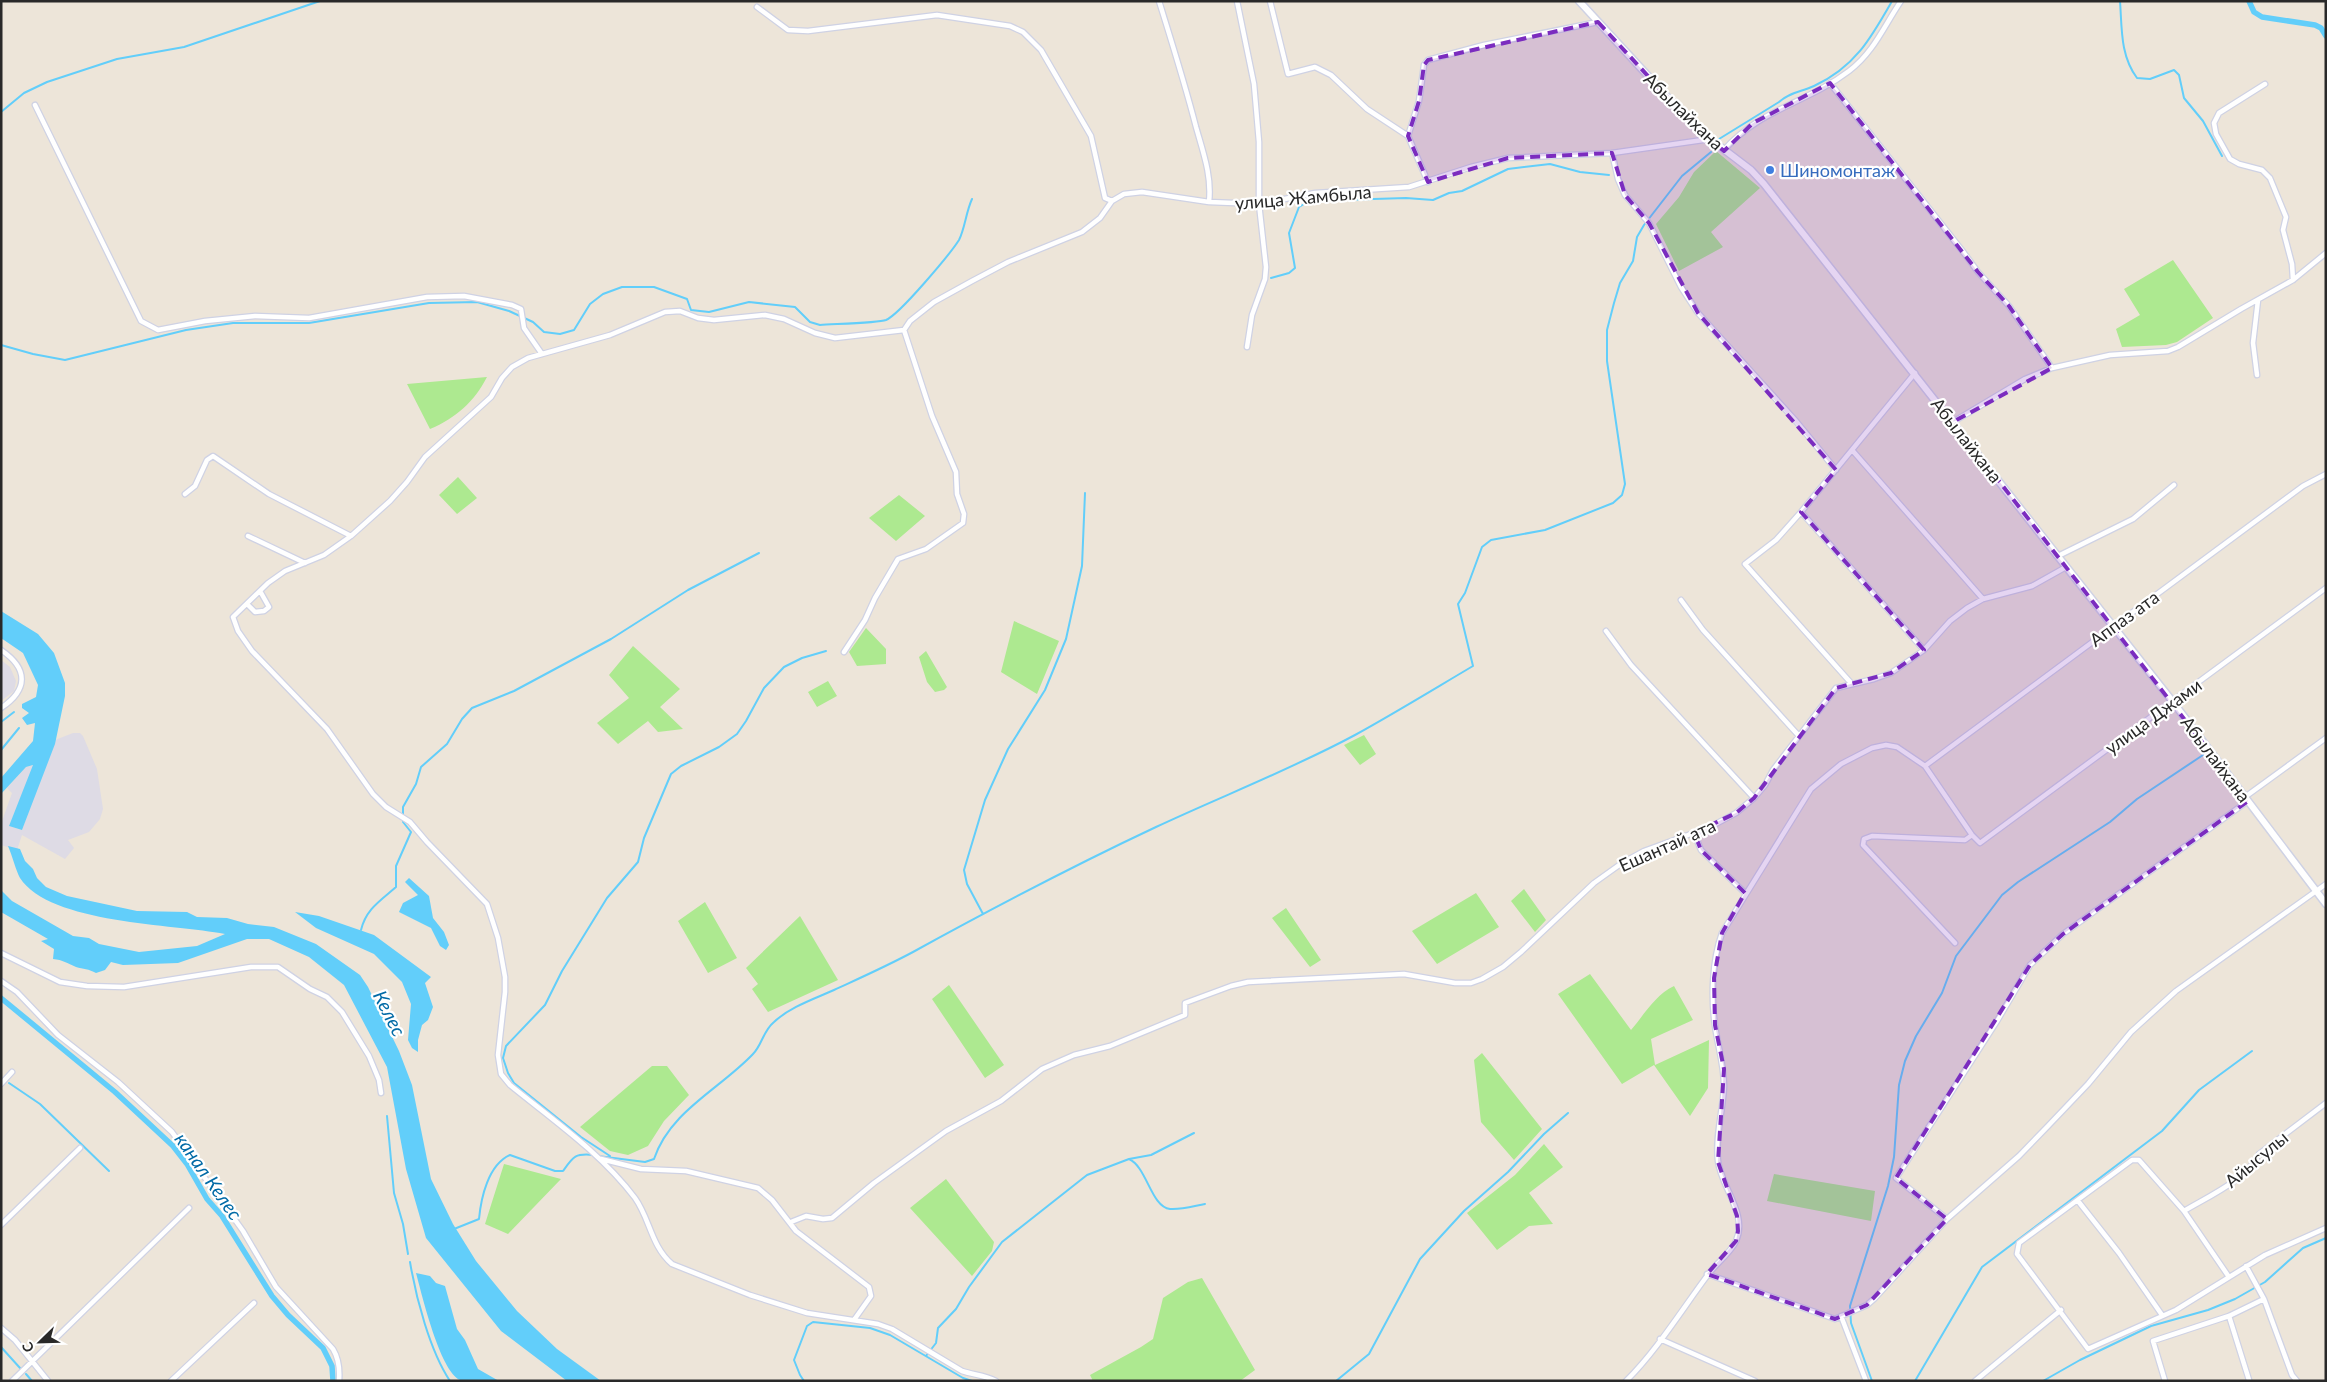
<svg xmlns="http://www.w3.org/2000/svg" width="2327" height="1382" viewBox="0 0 2327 1382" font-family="Lato,sans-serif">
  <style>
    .industrial { fill: #dedbe5 }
    .green { fill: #ade990 }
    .water { fill: #62cefa }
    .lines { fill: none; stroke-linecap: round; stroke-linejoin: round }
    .stream { stroke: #62cefa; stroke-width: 2 }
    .canal { stroke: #62cefa; stroke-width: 5.5 }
    .street-casing { stroke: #cfd2e4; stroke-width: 7 }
    .secondary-casing { stroke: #cfd2e4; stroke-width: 9 }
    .street { stroke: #fff; stroke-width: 4.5 }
    .secondary { stroke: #fff; stroke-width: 6 }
    .marked { fill: #7b2cbf; fill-opacity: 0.2; stroke: #7b2cbf; stroke-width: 4; stroke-dasharray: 10 6; stroke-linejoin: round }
    .shop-dot { fill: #3f7fe0; stroke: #fff; stroke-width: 2 }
    .labels { text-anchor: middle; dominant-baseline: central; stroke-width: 4.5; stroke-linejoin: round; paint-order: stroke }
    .street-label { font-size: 18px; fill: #292929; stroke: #fff }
    .shop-label { font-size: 18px; fill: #366cbe; stroke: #fff; text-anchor: start }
    .water-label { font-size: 19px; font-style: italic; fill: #016aa6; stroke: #fff }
  </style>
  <rect width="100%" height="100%" fill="#ede5d9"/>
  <path class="industrial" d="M1 660 10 667 16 681 14 691 1 701Z
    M73 733H80L83 736 97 769 103 809 100 819 89 832 68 840 74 848 65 859 22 835 17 850 1 845V824L12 793 7 788 26 767 34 765 9 826 22 830 55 740Z"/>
  <path class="green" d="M1716 151 1760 188 1711 232 1723 247 1679 271 1656 224 1679 197 1694 172Z
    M2173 260 2213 318 2177 342 2166 345 2122 347 2116 329 2140 315 2124 289Z
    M487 377C474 402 456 418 430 429L407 384Z
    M458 477 477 498 457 514 439 495Z
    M899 495 925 516 896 541 869 518Z
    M1014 621 1059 641 1037 694 1001 672Z
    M866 628 886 649V664L857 666 849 652Z
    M633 646 680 689 660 707 683 729 658 732 648 721 618 744 597 723 629 698 609 675Z
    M926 651 947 687 944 690 935 692 927 682 919 657Z
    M828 681 837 696 817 707 808 692Z
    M1364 735 1376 754 1360 765 1344 745Z
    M1524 889 1546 920 1535 932 1511 901Z
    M1476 893 1499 927 1437 964 1412 931Z
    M705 902 737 958 708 973 678 921Z
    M1286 908 1321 960 1310 967 1272 918Z
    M800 916 838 980 768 1012 752 989 758 984 746 968Z
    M1590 974 1631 1030C1644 1015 1655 995 1674 986L1693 1020 1651 1039 1655 1065 1709 1040 1708 1088 1690 1116 1654 1065 1622 1084 1558 994Z
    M949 985 1004 1065 985 1078 932 999Z
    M1482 1053 1542 1129 1514 1160 1481 1122 1474 1060Z
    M652 1066H667L689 1095 664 1121 648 1146 628 1155 610 1151 580 1127Z
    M1544 1144 1563 1167 1529 1193 1553 1224 1529 1226 1497 1250 1467 1213 1515 1175Z
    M504 1164 561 1179 508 1234 485 1224Z
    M1774 1174 1875 1191 1871 1221 1767 1201Z
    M946 1179 994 1242 992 1251 972 1276 910 1208Z
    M1202 1278 1255 1370 1240 1381H1093L1090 1375 1141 1347 1153 1339 1163 1298 1188 1282Z"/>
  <path class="water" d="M1 611 38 634 54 653 65 683V696L55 744 22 830 9 826 33 765 26 767 1 794V778L33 741 35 723 27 725 22 718 29 713 22 708V704L36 697 38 685 23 653 1 638Z
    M8 846 20 849 25 861 33 869 37 878 46 887 67 896 137 911 187 912 197 917 227 918 248 924 274 927 316 944 360 975 368 987 399 1051 412 1085 431 1179 453 1224 476 1261 517 1311 557 1349 601 1381H567L501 1331 426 1238 406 1169 387 1067 344 985 309 957 269 939H247L178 963 123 965 111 962 105 970 96 973C89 969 83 969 76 967 67 963 63 960 53 959L54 949 41 941 48 939 1 912V890L12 901 73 936 89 938 99 944 139 952 197 946 225 934C174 924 50 924 20 878 16 871 12 855 8 846Z
    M409 878 429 896 433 918 444 932 449 945 446 950 440 946 431 928 399 912 403 903 418 895 405 882Z
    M295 912 319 916 374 935 431 977 425 983 433 1007 428 1020 422 1025 418 1040V1052L412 1048 408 1040 411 1004 402 982 374 954 316 928Z
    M416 1273 430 1276 436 1283 445 1286 457 1329 465 1340 478 1369 499 1381C488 1381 470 1382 460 1380 440 1371 422 1295 416 1273Z"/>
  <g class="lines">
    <path class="stream" d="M2120 1C2122 28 2120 55 2137 78L2150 79 2174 70 2179 75 2184 98 2203 121 2222 156
      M1 112 24 93 47 82 117 59 184 47 320 1
      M1719 139 1779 102C1790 92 1801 92 1814 86 1855 67 1871 38 1892 1
      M1271 278 1289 273 1295 268 1289 233 1299 207 1309 201 1406 198 1433 200 1449 193 1462 191 1508 169 1550 164 1580 172 1609 175
      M1 345 33 354 65 360 186 330 233 323H309L429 303 477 302 509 311 533 322 544 332 560 334 574 330 590 304 603 294 622 287H654L687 299 691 310 709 312 749 302 795 307 810 322 820 325C833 324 878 323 886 320 900 314 950 254 959 240 965 228 966 212 972 199
      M1 722 14 712
      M1 750 19 728
      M983 914 967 884 964 870 985 800 1008 749 1045 690 1066 639 1082 566 1085 493
      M361 930C366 909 380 901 396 887V866L411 832 403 822V807L416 784 421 767 447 744 462 719 472 708 514 691 611 639 688 590 759 553
      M9 1083 40 1104 109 1171
      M387 1116 394 1193 403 1224 408 1254
      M598 1156 645 1162 654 1159C670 1111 720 1089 753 1054 762 1045 763 1031 774 1022 790 1007 814 999 834 990 860 978 887 966 913 952 993 908 1073 866 1156 827 1222 796 1290 770 1355 735 1395 713 1434 689 1473 666L1458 604 1465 593 1482 547 1491 540 1545 530 1613 503 1622 495 1625 484 1607 361V330L1614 303 1620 283 1633 261 1637 237 1644 225 1682 176 1711 152
      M610 1156 581 1137 514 1083 508 1073 503 1058 506 1046 545 1005 562 971 607 898 638 862 644 838 671 774 681 766 719 747 737 734 746 721 764 688 784 667 802 658 826 651
      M1129 1159 1151 1155 1194 1133
      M454 1229 479 1219C481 1198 488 1165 510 1155L555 1171H563C573 1157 575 1153 593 1155
      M410 1262C416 1298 430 1351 450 1381
      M1 1347 20 1368
      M926 1356 936 1343 938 1328 956 1309 969 1287 1002 1242 1087 1175 1129 1159C1147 1167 1151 1207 1170 1209 1181 1210 1194 1206 1205 1204
      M26 1374 32 1381
      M804 1381 800 1375 794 1360 807 1326 813 1322 870 1328 890 1335 963 1378 972 1381
      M1336 1381 1369 1354 1420 1259 1464 1211 1508 1172 1544 1134 1568 1113
      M1872 1381 1851 1323 1850 1306 1888 1186 1894 1157 1899 1085 1905 1061 1916 1036 1942 993 1956 956 2002 895 2018 882 2110 822 2137 799 2203 755
      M1915 1381 1982 1267 2162 1131 2199 1090 2252 1051
      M2043 1381 2080 1360 2151 1326 2208 1310 2235 1299 2265 1282 2303 1248 2326 1238"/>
    <path class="canal" d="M2249 1 2254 12 2262 17 2315 25 2321 28 2326 36
      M1 998 115 1092 173 1146 187 1164 207 1199 222 1216 272 1296 288 1315 323 1348 332 1366 333 1381"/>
    <g class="street-casing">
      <path id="street" d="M1159 1C1172 43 1185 84 1196 127 1203 152 1212 176 1209 202
        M1237 1 1254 84 1259 142V204L1266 267 1265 279 1252 315 1247 347
        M1270 1 1288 74 1315 67 1331 75 1367 109 1408 136 1428 182
        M757 7 788 30 808 31 937 15 1010 26 1023 32 1041 50 1091 136 1105 198 1112 201
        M1830 83 1964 253 1978 272 2009 306 2052 368
        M2265 84 2219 113 2214 123 2216 134 2230 159 2239 164 2262 170 2270 178 2286 217 2283 230 2292 264 2293 280
        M35 105 141 321 158 330 205 321 255 316 309 318 427 297 464 296 512 305 521 309 524 328 542 354
        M1408 136 1419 101 1424 65 1428 60 1484 45 1598 22
        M1724 150C1760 109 1807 103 1849 71 1874 52 1884 26 1901 1
        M1612 153 1618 179 1625 195 1649 223 1681 287 1698 313 1795 420 1836 470
        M904 330 835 338 815 333 784 319 765 315 714 320 698 318 680 311 665 312 610 335 528 358 512 367 502 378 491 397 425 457 407 482 390 501 351 536 324 555 285 571 268 583 233 617 238 631 252 651 327 729 373 794 386 807 410 822 427 842 487 904 498 938 505 977V992L498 1055 501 1074 510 1085C553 1120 601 1153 635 1198 650 1219 651 1246 672 1264L750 1295 807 1313 878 1324 892 1329 962 1371C974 1375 985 1375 996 1381
        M904 330 910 321 934 302 972 281 1008 262 1082 232 1100 218 1112 201 1124 194 1142 192 1209 202 1259 204 1315 193 1409 187 1471 167 1508 158 1612 153 1710 139
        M2257 375 2253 343 2258 300
        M1953 422 2025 379 2052 368 2110 355 2168 351 2178 347 2241 309 2293 280 2326 253
        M1852 450 1983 599
        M185 494 195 486 207 460 213 456 269 494 351 536
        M1801 512 1924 650
        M248 536 305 563
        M2058 556 2133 519 2174 485
        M1681 600 1703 630 1799 736
        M247 604 255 612 264 611 269 607 260 591
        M1606 631 1631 665 1754 798
        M1 650C29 669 28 690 1 708
        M844 652 865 620 875 598 898 559 926 549 963 523 964 514 957 494 956 472 932 416 904 330
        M1851 683 1745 564 1776 540 1801 512 1915 373
        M1925 766 2303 486 2326 474
        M2245 797 2326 738
        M1694 833 1701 850 1745 893
        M1955 943 1863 845 1864 839 1872 836 1965 840 1972 835
        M1 953 60 982 87 986 124 987 251 967H278L310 989 327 997 342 1012 369 1056 379 1080 381 1093
        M1 981 17 992 58 1035 118 1082 172 1132 243 1231 276 1287 333 1349C339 1359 340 1369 339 1381
        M1 1084 12 1072
        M601 1159 641 1169 686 1171 758 1188 772 1200 796 1231 869 1287 871 1296 854 1320
        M2078 1201 2119 1253 2162 1315
        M2184 1211C2209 1196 2246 1180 2259 1154L2326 1103
        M1947 1219 1896 1178 1997 1021 2030 965 2063 934 2248 801
        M791 1222 806 1216 823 1219 832 1218 874 1183 946 1131 1001 1101 1042 1069 1074 1055 1110 1046 1185 1015V1003L1231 986 1248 982 1404 974 1455 983H1471L1482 979 1503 967 1521 952 1594 883 1622 863 1644 851 1710 827 1736 813 1754 798 1765 785 1773 770 1836 688 1874 679 1891 673 1924 650 1950 621 1967 608 1983 599 2032 586 2066 567
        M1 1225 80 1148
        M1707 1274 1835 1319 1867 1305 1875 1298 1947 1219 2019 1156 2048 1126 2088 1084 2131 1032 2176 991 2326 884
        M2229 1277 2184 1211 2139 1160H2132L2019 1243 2017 1254 2088 1349 2176 1310 2265 1255 2326 1228
        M2264 1299 2292 1375 2297 1381
        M1841 1316 1866 1381
        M2229 1316 2249 1380
        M1 1328 15 1340 48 1381
        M1660 1339 1755 1381
        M12 1381 189 1208
        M171 1381 254 1303
        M1626 1381C1657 1350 1681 1311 1707 1276 1715 1264 1730 1254 1736 1241 1748 1214 1721 1187 1718 1161 1715 1136 1723 1111 1724 1086 1724 1065 1718 1047 1715 1026 1711 997 1712 961 1722 933L1811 789 1841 764 1872 748 1886 745 1897 747 1925 766 1972 835 1980 843 2326 588
        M1975 1381 2061 1310
        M2165 1381 2153 1341 2229 1316 2264 1299 2246 1266"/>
    </g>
    <g class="secondary-casing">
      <path id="secondary" d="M1579 1 1697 129 1751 170 1764 184 2173 702 2326 904"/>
    </g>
    <use href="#street" class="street"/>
    <use href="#secondary" class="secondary"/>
  </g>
  <path class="marked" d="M1598 22 1697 129 1724 151 1753 123 1830 83 1978 272 2009 306 2052 368 1953 422 2248 801 2063 934 2030 965 1896 1178 1947 1219 1867 1305 1835 1319 1707 1274 1736 1241 1738 1231 1737 1216 1718 1162 1724 1069 1715 1025 1714 978 1722 933 1745 893 1701 850 1694 833 1736 813 1754 798 1836 688 1891 673 1924 650 1801 512 1836 470 1698 313 1649 223 1625 195 1612 153 1508 158 1428 182 1408 136 1419 101 1424 65 1428 60Z"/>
  <circle class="shop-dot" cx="1770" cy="170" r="5"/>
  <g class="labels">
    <g class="street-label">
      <text transform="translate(1684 111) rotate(44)">Абылайхана</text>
      <text transform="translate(1303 197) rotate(-5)">улица Жамбыла</text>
      <text transform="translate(1967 440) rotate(52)">Абылайхана</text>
      <text transform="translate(2124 618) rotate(-36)">Аппаз ата</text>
      <text transform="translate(2153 716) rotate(-36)">улица Джами</text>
      <text transform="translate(2216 759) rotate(53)">Абылайхана</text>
      <text transform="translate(1667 845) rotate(-24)">Ешантай ата</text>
      <text transform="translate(2256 1159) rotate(-40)">Айысулы</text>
    </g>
    <g class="shop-label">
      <text x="1780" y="170">Шиномонтаж</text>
    </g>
    <g class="water-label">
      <text transform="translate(390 1013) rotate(63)">Келес</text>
      <text transform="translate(209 1176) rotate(55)">канал Келес</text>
    </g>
  </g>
  <rect width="2327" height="1382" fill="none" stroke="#292929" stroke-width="5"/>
  <g transform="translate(40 1342) rotate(247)" stroke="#ffffff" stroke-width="4" paint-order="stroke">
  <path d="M0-4L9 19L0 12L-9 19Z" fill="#292929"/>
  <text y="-8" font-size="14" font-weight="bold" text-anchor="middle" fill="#292929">С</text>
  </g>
</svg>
